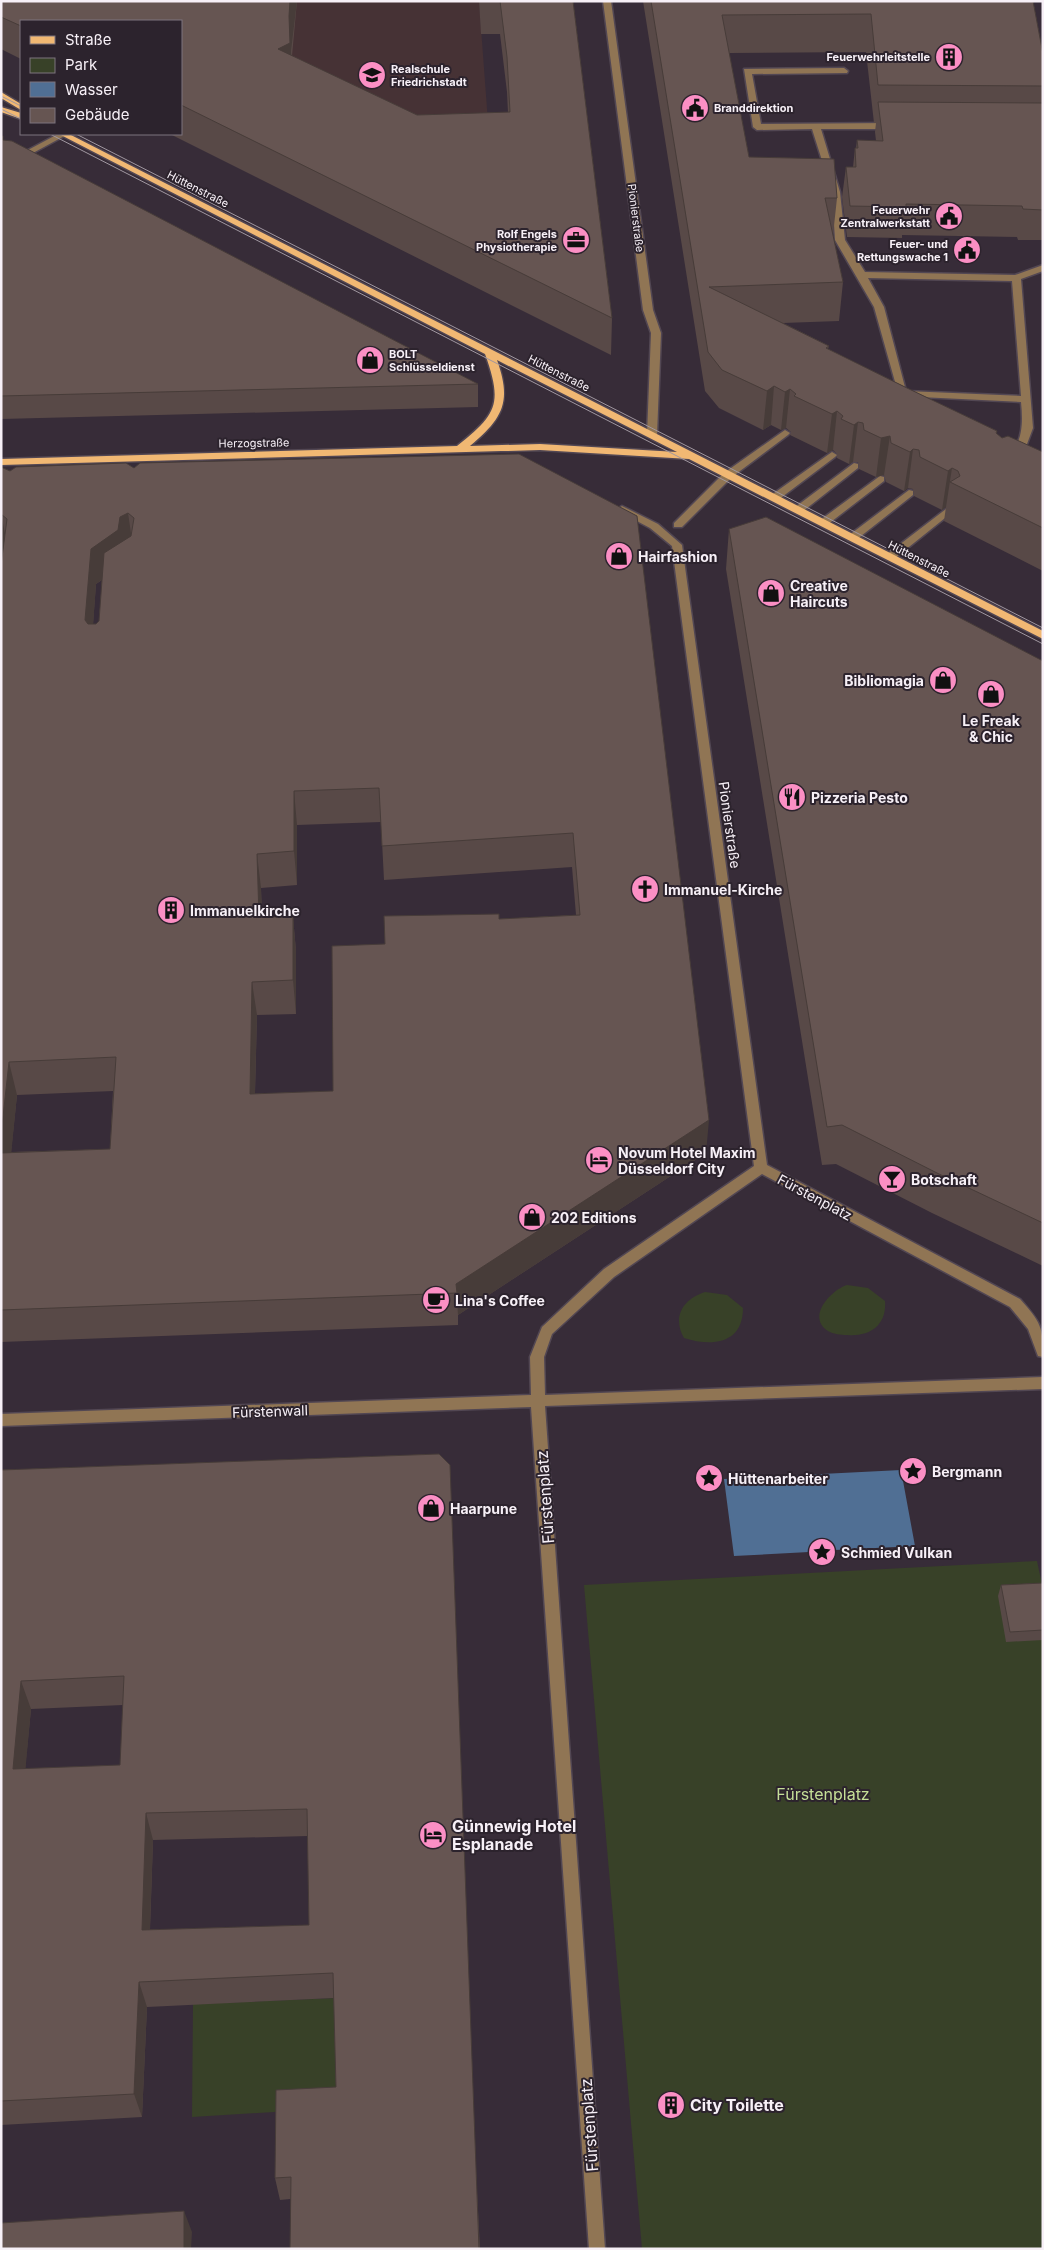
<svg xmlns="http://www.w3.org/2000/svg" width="1044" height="2250" viewBox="0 0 1044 2250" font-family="Inter,sans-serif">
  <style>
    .education { fill: #463235 }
    .green { fill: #384128 }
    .water { fill: #506f94 }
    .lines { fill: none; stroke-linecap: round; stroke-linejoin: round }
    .minor-casing { stroke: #524753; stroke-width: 3 }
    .major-casing { stroke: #524753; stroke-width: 3 }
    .minor { fill: #907554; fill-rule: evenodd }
    .major { fill: #f1b873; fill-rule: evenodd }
    .tram { stroke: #a097a0; stroke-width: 1 }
    .wall { fill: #584947; fill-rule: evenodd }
    .shaded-wall { fill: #473c39 }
    .building { fill: #665552; stroke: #473c39; fill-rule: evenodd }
    .labels { text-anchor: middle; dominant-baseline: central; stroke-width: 4; stroke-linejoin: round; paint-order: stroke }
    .far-poi-label { font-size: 11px; font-weight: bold; fill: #f7f0f7; stroke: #2c232d; text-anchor: end }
    .far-street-label { font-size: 11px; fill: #f7f0f7; stroke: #2c232d }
    .poi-label { font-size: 14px; font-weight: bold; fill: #f7f0f7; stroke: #2c232d; text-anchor: start }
    .street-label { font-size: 14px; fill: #f7f0f7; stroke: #2c232d }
    .near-street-label { font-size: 16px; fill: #f7f0f7; stroke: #2c232d }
    .near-park-label { font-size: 16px; fill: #c5df97; stroke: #2c232d }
    .near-poi-label { font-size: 16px; font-weight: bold; fill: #f7f0f7; stroke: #2c232d; text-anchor: start }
  </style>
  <rect width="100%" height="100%" fill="#372c38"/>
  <path class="education" d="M149 1H479L490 149 181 21H146Z"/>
  <path class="green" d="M847 1285 868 1288 885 1301C887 1325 870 1337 847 1335 841 1335 833 1334 828 1331 806 1317 831 1290 847 1285Z
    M705 1292 727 1295 743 1308C743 1344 712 1347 684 1338 672 1317 683 1299 705 1292Z
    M1037 1561 1043 1589V2249H642L584 1585Z
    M337 1998 338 2108 192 2117 193 2004Z"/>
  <path class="water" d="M901 1470 915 1546 835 1550 833 1545C824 1539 809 1539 809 1552L734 1556 724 1479Z"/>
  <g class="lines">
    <g class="minor-casing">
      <path id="minor" d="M603 1H611L653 310 661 333 657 435 652 438 647 435 651 333 643 310Z
        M844 68 848 71 847 73 752 74 761 124 892 123 896 126 892 129H821L840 192 845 240 865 272 1015 275 1043 265V271L1021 279 1033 428 1024 452 1018 458H1012L1010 456C1023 439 1023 422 1021 402L899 396 874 307 835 240 832 192 812 129 757 130 753 127 744 69ZM868 278 1012 281 1021 396 906 391 884 307Z
        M58 134H68L20 160 13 158Z
        M785 430 790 433 788 435 732 477 682 527H674V523L724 473Z
        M832 452 837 455 835 457 778 500H770V496Z
        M854 463 858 464V468L802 512H794V508Z
        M880 476 884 477V481L827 525H819V521Z
        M909 490 913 491V495L856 540H848V536Z
        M622 506 658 524 682 545 767 1165 1020 1299C1041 1323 1043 1326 1043 1357L1038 1356 1028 1329 1010 1307 762 1174 614 1277 552 1334 544 1357 545 1395 1043 1377V1389L545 1406 605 2249H589L531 1407 1 1426V1414L531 1395 530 1357 542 1327 604 1269 754 1166 672 546 650 528 618 511 617 509Z
        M946 509 951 512 950 514 894 559H886V555Z"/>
    </g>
    <g class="major-casing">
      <path id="major" d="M1 92 21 104V110L1 98Z
        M1 107 21 113V119L1 112Z
        M59 134H69L1043 631V639L689 459 540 450 1 465V459L457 446C497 414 503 404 485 354ZM497 360 677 452 540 444 470 446C503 418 512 402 497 360Z"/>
    </g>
    <use href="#minor" class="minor"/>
    <use href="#major" class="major"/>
    <path class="tram" d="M1 96 21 106
      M1 109 21 119
      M50 134 1043 644
      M76 134 1043 628"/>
  </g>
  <path class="wall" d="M1 1H297L292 56 417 115 508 113 507 92 500 34H481L479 1H573L612 318 611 355 170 134H181V21H21V59L1 49Z
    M643 1H1033L1043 54V240H1018L1017 237 902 235V238L847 237 842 197 846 167H853L855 148H856L857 140 876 141 875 132 876 123H874L866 52 729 53 749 157 837 198 833 235 843 282 839 321 783 323 829 346 828 349 907 388 997 431V434L1002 438 1043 452V571L944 521 946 507 942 510 914 496 913 489 908 488 904 491 886 482 884 475 876 477 859 469 858 462H853L849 464 837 458V454L833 450 827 453 790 435 791 432 786 428 781 430 771 425 763 430 719 408 705 391Z
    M1 136H3V140L478 384V407L1 419Z
    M519 454 706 1153 458 1315V1325L1 1342V565L3 549 1 552V467L10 471 134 468ZM102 580 99 621 96 624H93L96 584ZM381 822 384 880 572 867 576 915 499 919 385 944 333 1091 255 1094 257 1015 296 1014V951L293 917H262L261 888 297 885V825ZM113 1091 110 1149 11 1152 17 1095Z
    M729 529 1043 661V1266L932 1213 836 1164 822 1165 726 569Z
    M439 1454 480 2249 290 2199 280 2200 275 2178 336 2087 334 1998 147 2007 142 2117 1 2125V1470ZM123 1705 120 1765 25 1769 31 1709ZM308 1836 309 1925 150 1930 153 1840Z
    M1043 1583V1640L1006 1642 998 1596 1001 1585Z"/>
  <path class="shaded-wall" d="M290 1H297L291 51 292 78 278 49Z
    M774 386 771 425 763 430 767 391Z
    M790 389 786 428 781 430 785 392Z
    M837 411 833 450 827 453 832 414Z
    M858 422 853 462 849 464 854 425Z
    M890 436 884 475 876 477 881 438Z
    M913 449 908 488 904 491 910 452Z
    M952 468 946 507 942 510 948 471Z
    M128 513 133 547 123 565 96 584 91 655 85 620 91 549 120 517Z
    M1 514 8 548 3 549 1 552Z
    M294 791 297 825V885L294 851Z
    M257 854 261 888 263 951 259 917Z
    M293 917 296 951V1014L293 980Z
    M252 982 257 1015 254 1127 250 1094Z
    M9 1062 17 1095 8 1186 1 1160V1135Z
    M709 1120 706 1153 458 1315 456 1284Z
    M21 1681 31 1709 23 1796 13 1769Z
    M146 1813 153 1840 149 1955 142 1930Z
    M139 1982 147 2007 142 2117 134 2094Z
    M184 2211 192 2232 191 2249H184Z"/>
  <path class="building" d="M1 1H290L289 16 290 43 278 49 417 115 510 112 507 57 500 1H573L612 318 181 105V21H21V26L1 17Z
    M651 1H1033L1043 54V86L878 85 871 14 722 15 749 157 834 159 837 198H825L843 282 709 287 829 346 826 348 907 388 997 431 996 433 1002 438 1008 436 1043 452V528L950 482 960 476 958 471 952 468 948 471 920 457 919 450 913 449 910 452 891 443 890 436 881 438 864 430 863 423 858 422 854 425 841 419 843 416 837 411 832 414 794 396 796 394 790 389 785 392 774 386 767 391 722 370 708 352Z
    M878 102 1043 103V210L1023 209 1022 206 906 204V207L850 206 846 167H856L855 148H858L857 140 883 141Z
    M1 136H3V140L12 141 478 384 1 396Z
    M519 454 637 516 709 1120 456 1284 457 1293 1 1310V1153L110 1149 116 1057 9 1062 1 1135V565L7 519 1 514V467L10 471 16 467 126 463 134 468 140 463ZM128 513 134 518 131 536 104 553 99 621 96 624H88L85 620 91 549 118 530 120 517ZM379 788 382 846 573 833 580 915 499 919V914L384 916 385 944 332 946 333 1091 250 1094 252 982 293 980V917H259L257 854 294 851V791Z
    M766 517 1043 661V1223L939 1174 842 1125 827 1127 729 529Z
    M439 1454 450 1465 479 2249H290L291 2177 275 2178 276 2090 336 2087 333 1973 139 1982 134 2094 1 2101V1470ZM124 1676 120 1765 13 1769 21 1681ZM307 1809 309 1925 142 1930 146 1813Z
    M1043 1583V1630L1010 1632 1001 1585Z
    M184 2211V2249H1V2223Z"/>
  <defs>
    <g id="building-disc" transform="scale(1.4375)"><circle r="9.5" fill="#fb8fc4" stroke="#2c232d"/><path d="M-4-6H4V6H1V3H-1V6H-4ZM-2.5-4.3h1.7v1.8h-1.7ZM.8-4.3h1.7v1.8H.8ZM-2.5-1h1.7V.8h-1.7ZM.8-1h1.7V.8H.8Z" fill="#111"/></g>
    <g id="school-disc" transform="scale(1.4375)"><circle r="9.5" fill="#fb8fc4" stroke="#2c232d"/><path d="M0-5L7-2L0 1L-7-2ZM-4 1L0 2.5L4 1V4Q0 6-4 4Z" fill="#111"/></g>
    <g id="civic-disc" transform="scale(1.4375)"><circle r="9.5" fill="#fb8fc4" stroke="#2c232d"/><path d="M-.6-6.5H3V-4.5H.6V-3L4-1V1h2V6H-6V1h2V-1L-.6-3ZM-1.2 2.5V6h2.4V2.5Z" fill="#111"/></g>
    <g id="office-disc" transform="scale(1.4375)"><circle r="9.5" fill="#fb8fc4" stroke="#2c232d"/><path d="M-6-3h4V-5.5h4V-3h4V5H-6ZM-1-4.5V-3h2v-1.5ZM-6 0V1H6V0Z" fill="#111"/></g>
    <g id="shop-disc" transform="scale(1.4375)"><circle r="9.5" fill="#fb8fc4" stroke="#2c232d"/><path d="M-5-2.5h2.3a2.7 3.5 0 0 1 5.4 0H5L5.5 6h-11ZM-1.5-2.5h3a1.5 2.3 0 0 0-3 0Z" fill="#111"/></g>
    <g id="restaurant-disc" transform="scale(1.4375)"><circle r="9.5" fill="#fb8fc4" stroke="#2c232d"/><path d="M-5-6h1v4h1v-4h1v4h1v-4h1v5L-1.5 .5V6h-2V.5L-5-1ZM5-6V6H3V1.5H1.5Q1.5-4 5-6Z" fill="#111"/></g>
    <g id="church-disc" transform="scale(1.4375)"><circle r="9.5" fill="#fb8fc4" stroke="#2c232d"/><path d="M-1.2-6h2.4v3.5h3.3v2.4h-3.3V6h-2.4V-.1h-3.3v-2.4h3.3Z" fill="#111"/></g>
    <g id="hotel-disc" transform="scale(1.4375)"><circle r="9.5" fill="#fb8fc4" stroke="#2c232d"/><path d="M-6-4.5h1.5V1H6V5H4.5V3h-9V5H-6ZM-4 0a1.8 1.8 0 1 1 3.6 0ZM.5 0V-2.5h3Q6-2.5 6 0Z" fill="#111"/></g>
    <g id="bar-disc" transform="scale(1.4375)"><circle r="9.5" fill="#fb8fc4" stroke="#2c232d"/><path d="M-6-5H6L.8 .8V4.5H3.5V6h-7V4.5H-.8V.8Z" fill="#111"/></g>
    <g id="cafe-disc" transform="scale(1.4375)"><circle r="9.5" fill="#fb8fc4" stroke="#2c232d"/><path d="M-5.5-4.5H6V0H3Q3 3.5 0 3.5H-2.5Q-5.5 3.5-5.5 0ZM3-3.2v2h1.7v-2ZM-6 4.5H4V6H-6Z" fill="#111"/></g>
    <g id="sight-disc" transform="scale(1.4375)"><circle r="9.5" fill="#fb8fc4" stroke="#2c232d"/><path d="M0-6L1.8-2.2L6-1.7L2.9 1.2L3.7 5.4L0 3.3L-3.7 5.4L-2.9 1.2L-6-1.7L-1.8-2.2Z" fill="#111"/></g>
  </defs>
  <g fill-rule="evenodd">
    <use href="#building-disc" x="949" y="57"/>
    <use href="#school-disc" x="372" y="75"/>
    <use href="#civic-disc" x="695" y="108"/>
    <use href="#civic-disc" x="949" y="216"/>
    <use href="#office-disc" x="576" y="240"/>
    <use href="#civic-disc" x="967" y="250"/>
    <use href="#shop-disc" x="370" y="360"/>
    <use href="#shop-disc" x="619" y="556"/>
    <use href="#shop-disc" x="771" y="593"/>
    <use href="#shop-disc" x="943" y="680"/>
    <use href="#shop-disc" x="991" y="694"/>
    <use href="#restaurant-disc" x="792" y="797"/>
    <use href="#church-disc" x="645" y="889"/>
    <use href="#building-disc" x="171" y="910"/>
    <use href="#hotel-disc" x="599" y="1160"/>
    <use href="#bar-disc" x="892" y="1179"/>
    <use href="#shop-disc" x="532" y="1217"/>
    <use href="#cafe-disc" x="436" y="1300"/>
    <use href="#sight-disc" x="913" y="1471"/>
    <use href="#sight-disc" x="709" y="1478"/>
    <use href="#shop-disc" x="431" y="1508"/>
    <use href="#sight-disc" x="822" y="1552"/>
    <use href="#hotel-disc" x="433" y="1835"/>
    <use href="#building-disc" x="671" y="2105"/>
  </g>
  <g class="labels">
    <g class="far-poi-label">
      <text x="930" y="57">Feuerwehrleitstelle</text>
      <text x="391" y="69" text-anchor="start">Realschule<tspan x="391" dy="13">Friedrichstadt</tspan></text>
      <text x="714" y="108" text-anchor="start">Branddirektion</text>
      <text x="930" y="210">Feuerwehr<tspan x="930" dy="13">Zentralwerkstatt</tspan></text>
      <text x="557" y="234">Rolf Engels<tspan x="557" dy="13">Physiotherapie</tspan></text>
      <text x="948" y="244">Feuer- und<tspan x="948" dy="13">Rettungswache 1</tspan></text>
      <text x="389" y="354" text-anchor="start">BOLT<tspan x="389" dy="13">Schlüsseldienst</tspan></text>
    </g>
    <g class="far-street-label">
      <text transform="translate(198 189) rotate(27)">Hüttenstraße</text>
      <text transform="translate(636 218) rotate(83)">Pionierstraße</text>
      <text transform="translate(559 373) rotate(27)">Hüttenstraße</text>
      <text transform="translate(254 443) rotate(-1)">Herzogstraße</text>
      <text transform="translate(919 559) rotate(27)">Hüttenstraße</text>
    </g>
    <g class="poi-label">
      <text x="638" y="556">Hairfashion</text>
      <text x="790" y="585">Creative<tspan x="790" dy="16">Haircuts</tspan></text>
      <text x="924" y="680" text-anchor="end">Bibliomagia</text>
      <text x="991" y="720" text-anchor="middle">Le Freak<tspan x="991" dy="16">&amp; Chic</tspan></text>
      <text x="811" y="797">Pizzeria Pesto</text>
      <text x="664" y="889">Immanuel-Kirche</text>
      <text x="190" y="910">Immanuelkirche</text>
      <text x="618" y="1152">Novum Hotel Maxim<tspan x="618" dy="16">Düsseldorf City</tspan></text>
      <text x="911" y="1179">Botschaft</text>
      <text x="551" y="1217">202 Editions</text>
      <text x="455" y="1300">Lina's Coffee</text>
      <text x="932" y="1471">Bergmann</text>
      <text x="728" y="1478">Hüttenarbeiter</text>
      <text x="450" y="1508">Haarpune</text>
      <text x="841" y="1552">Schmied Vulkan</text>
    </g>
    <g class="street-label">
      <text transform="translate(730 825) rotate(82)">Pionierstraße</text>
      <text transform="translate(815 1197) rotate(28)">Fürstenplatz</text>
      <text transform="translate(270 1411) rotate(-2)">Fürstenwall</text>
    </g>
    <g class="near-street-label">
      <text transform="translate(545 1497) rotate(-94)">Fürstenplatz</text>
      <text transform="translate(589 2125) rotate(-94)">Fürstenplatz</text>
    </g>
    <g class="near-park-label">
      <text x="823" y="1794">Fürstenplatz</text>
    </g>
    <g class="near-poi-label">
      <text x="452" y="1826">Günnewig Hotel<tspan x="452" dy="18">Esplanade</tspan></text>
      <text x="690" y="2105">City Toilette</text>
    </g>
  </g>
  <rect width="1044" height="2250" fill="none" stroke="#f7f0f7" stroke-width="5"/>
  <rect x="20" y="20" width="162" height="115" fill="#2c232d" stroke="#7d757e"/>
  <rect x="30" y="36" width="25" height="8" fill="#f1b873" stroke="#7d757e"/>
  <text x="65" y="45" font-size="15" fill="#f7f0f7">Straße</text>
  <rect x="30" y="58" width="25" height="15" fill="#384128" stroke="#7d757e"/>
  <text x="65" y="70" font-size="15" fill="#f7f0f7">Park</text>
  <rect x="30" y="82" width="25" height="15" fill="#506f94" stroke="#7d757e"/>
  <text x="65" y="95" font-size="15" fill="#f7f0f7">Wasser</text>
  <rect x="30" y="108" width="25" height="15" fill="#665552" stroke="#7d757e"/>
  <text x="65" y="120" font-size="15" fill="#f7f0f7">Gebäude</text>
</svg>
